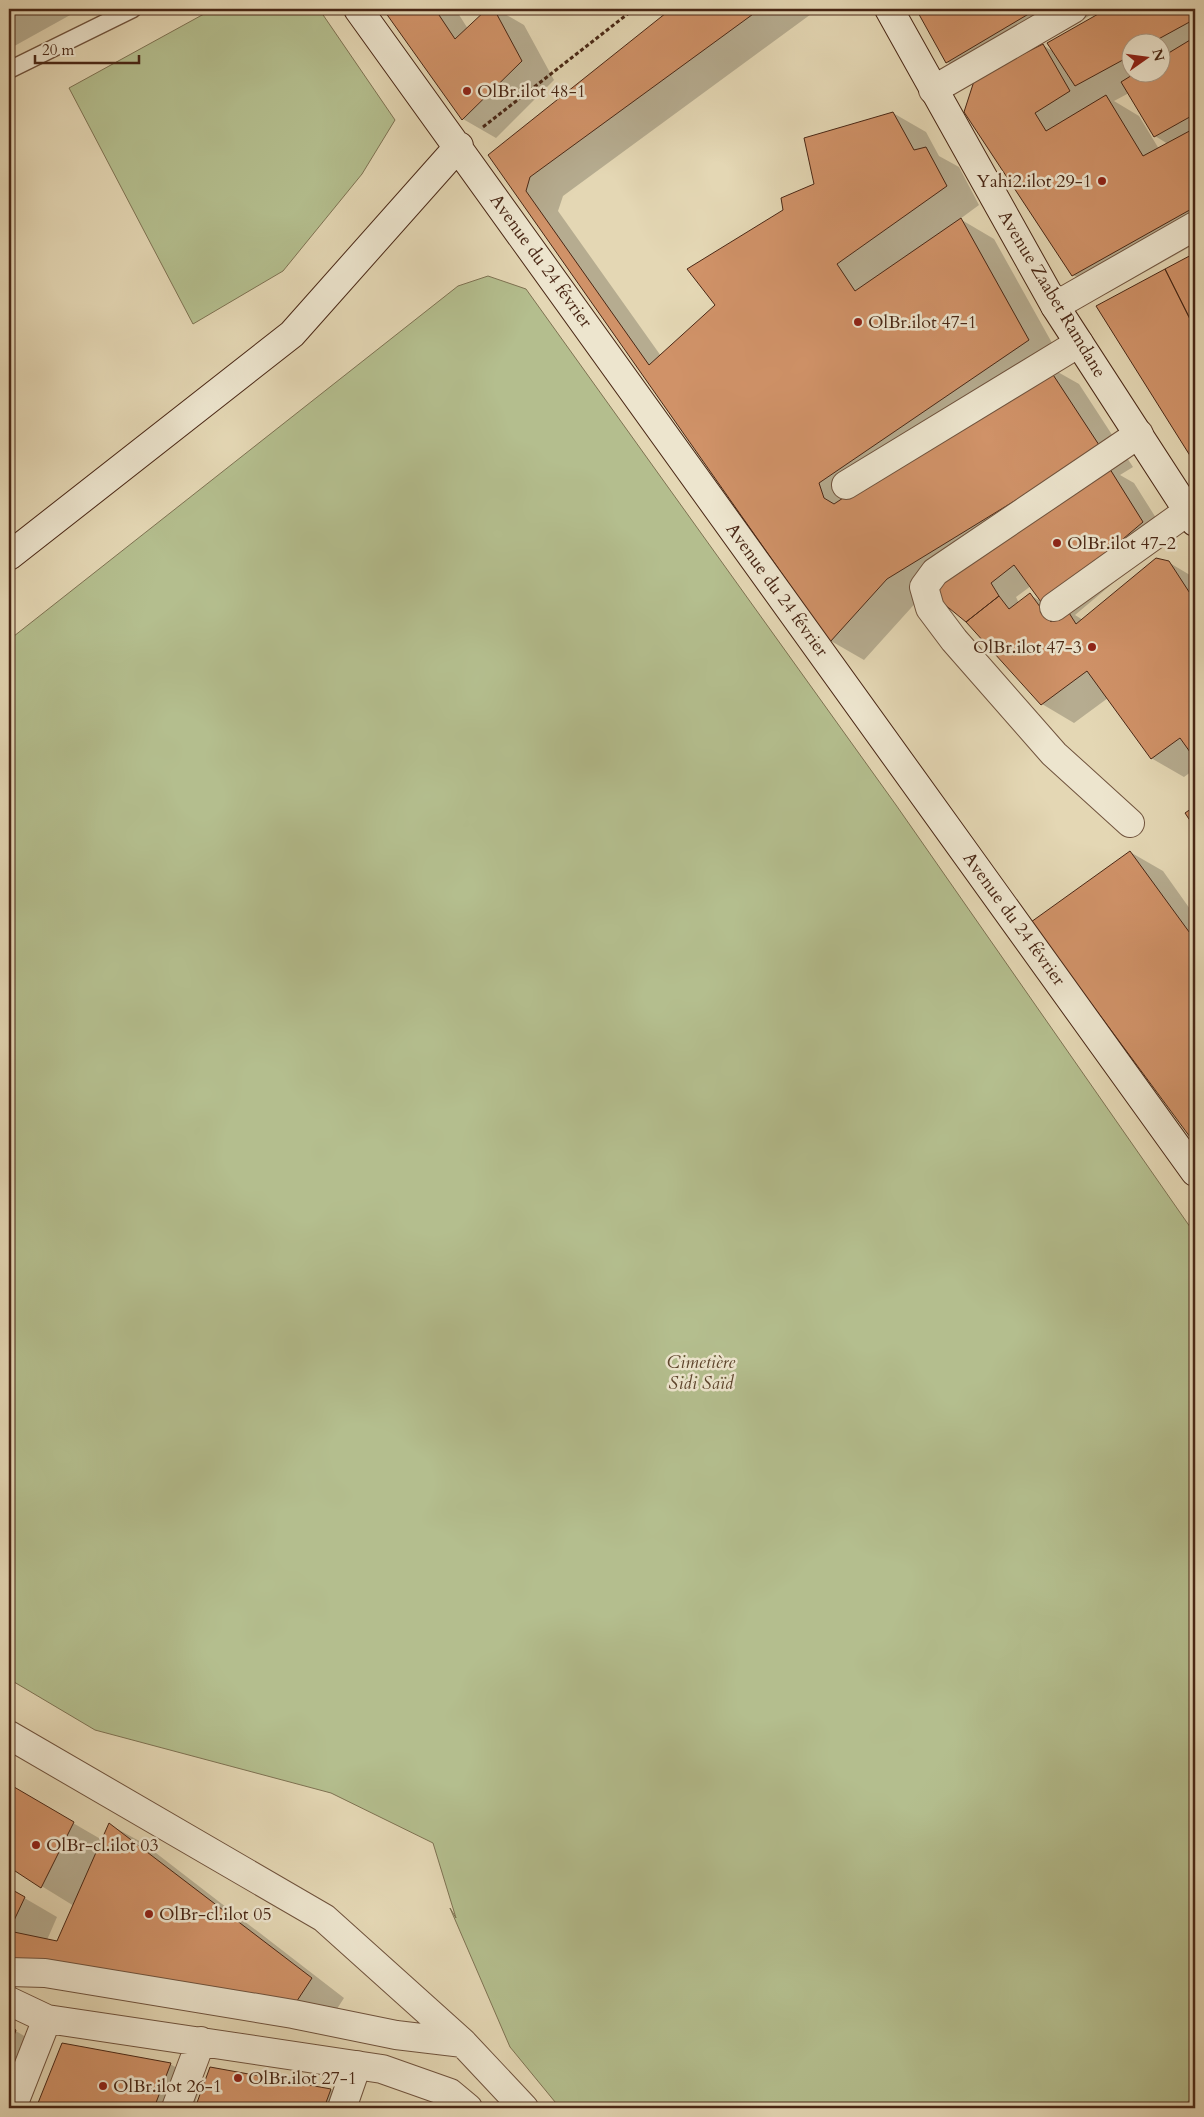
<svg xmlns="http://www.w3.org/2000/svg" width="1204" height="2117" viewBox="0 0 1204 2117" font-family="Cardo,serif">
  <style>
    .green { fill: #b4be8e; stroke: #7e7252 }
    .shadow { fill: #0003; fill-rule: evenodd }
    .building { fill: #d09268; stroke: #492715 }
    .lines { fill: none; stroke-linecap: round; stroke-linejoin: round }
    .lane-casing { stroke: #70533d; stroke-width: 19 }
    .street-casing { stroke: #70533d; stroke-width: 30 }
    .secondary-casing { stroke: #492715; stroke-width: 30 }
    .path { stroke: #492715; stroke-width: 3; stroke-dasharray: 4 2.5; stroke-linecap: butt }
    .lane { stroke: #ede5ce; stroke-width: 16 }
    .street { stroke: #ede5ce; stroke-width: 28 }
    .secondary { stroke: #ede5ce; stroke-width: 28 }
    .poi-dot { fill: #8f2418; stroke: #ede5ce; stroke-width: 2 }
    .labels { text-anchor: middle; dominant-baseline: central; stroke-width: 5; stroke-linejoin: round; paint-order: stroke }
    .poi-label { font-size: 18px; fill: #492715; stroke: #ede5ce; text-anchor: start }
    .street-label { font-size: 18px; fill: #492715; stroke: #ede5ce }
    .park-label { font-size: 18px; font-style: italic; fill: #5e452d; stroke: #ede5ce }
  </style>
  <rect width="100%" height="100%" fill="#e4d7b4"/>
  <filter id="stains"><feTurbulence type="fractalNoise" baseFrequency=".004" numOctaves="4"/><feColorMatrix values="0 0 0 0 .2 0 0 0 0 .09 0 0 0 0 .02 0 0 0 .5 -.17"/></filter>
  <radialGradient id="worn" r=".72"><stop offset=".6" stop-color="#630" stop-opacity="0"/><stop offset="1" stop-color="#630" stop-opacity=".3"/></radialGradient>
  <path class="green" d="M213 9H319L395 120 362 174 283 271 193 324 69 88Z
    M488 276 526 289 896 805 1195 1234V2093L1183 2108H560L510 2047 450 1908 456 1918 433 1843 331 1793 95 1730 9 1679V640L458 286Z"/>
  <path class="shadow" d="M9 9H81L9 49Z
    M384 9H458L456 10 468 29 489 9H496L524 25 554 80 496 138 463 119Z
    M673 9H818L563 196 558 211 661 356 716 305 785 211 893 113 926 132 939 156 959 167 979 205 960 219 994 239 1061 359 1049 367 1079 384 1133 467 1120 475 1134 483 1168 537 1075 615 1083 620 1168 562 1195 578V769L1184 777 1151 758 1108 698 1074 723 1042 704 967 621 930 591 920 598 864 660 831 641 490 155ZM1031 586 1044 603 1030 595 1019 603 1016 597Z
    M917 9H1101L1041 44 1054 52 1049 43 1109 9H1195V244L1106 294 1073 275 976 79 947 62ZM1132 42H1162V72H1132ZM1129 93 1155 136 1168 144 1159 149 1139 116 1114 101Z
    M1195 253V461L1097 307Z
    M1130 852 1163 871 1195 916V1139L1191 1136Z
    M9 1786 104 1841 110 1825 143 1843 344 1998 324 2029 9 1971V1889L57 1917 47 1940 58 1943 74 1906 9 1866Z
    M9 2027 48 2050 9 2108Z
    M63 2044 170 2064 205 2084 211 2068 331 2090 363 2108H196L202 2093 199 2092 193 2108H37Z"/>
  <path class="building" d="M383 9H435L455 39 487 9H494L522 61 462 120Z
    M671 9H760L530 177 526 191 649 365 715 305 687 269 783 210 781 198 814 184 804 138 893 112 914 150 926 147 947 186 837 264 855 291 961 218 1029 340 819 483 824 498 834 504 1046 364 1101 448 887 579 830 642 488 155Z
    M916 9H1037L946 63Z
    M1107 9H1195V19L1153 42H1132V55L1075 86 1047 43Z
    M1195 37V114L1154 137 1121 82 1137 72H1162V57Z
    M1043 44 1070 91 1035 113 1046 131 1106 95 1143 156 1195 128V207L1072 276 964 112 975 78Z
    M1195 253V329L1165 269Z
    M1165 269 1195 329 1194 462 1096 306Z
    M1108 466 1143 522 1044 606 1014 565 991 583 999 596 966 622 927 590Z
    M1156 558 1169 561 1195 601V759L1180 738 1151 759 1087 671 1041 705 966 622 999 596 1009 609 1030 593 1051 622 1066 608 1076 624Z
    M1195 806V828L1185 813Z
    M1130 851 1195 940V1133L1190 1137 1031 922Z
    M9 1784 74 1822 41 1888 9 1867Z
    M109 1823 312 1978 291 2010 9 1958V1888L25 1897 9 1931 57 1941Z
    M9 2026 16 2030 9 2049Z
    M62 2043 171 2063 154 2108H36Z
    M210 2067 331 2089 324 2108H195Z"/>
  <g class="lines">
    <g class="lane-casing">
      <path id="lane" d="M9 70 133 9"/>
    </g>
    <g class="street-casing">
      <path id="street" d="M933 90 1073 9
        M1055 306 1195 226
        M846 485 1079 343
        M1054 607 1195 506
        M1130 823 1054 754 954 640 930 608 924 587 935 572 1139 434
        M9 1735 324 1918 463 2043 524 2108
        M9 1972 45 1973 293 2014 396 2035 463 2043
        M9 2001 47 2019 382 2069 450 2093 468 2108
        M12 2108 47 2019
        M176 2108 201 2041
        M342 2108 357 2065"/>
    </g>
    <g class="secondary-casing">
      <path id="secondary" d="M358 9 1195 1172
        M889 9 1055 306 1195 522
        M9 556 292 334 459 146"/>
    </g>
    <path class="path" d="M483 127 634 9"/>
    <use href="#lane" class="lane"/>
    <use href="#street" class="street"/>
    <use href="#secondary" class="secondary"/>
  </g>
  <g class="poi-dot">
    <circle cx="467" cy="91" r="5"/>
    <circle cx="1102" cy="181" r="5"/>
    <circle cx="858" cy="322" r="5"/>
    <circle cx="1057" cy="543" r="5"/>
    <circle cx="1092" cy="647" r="5"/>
    <circle cx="36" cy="1845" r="5"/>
    <circle cx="149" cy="1914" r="5"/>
    <circle cx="238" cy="2078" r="5"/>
    <circle cx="103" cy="2086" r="5"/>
  </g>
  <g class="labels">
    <g class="poi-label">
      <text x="477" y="91">OlBr.ilot 48-1</text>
      <text x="1092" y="181" text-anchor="end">Yahi2.ilot 29-1</text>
      <text x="868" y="322">OlBr.ilot 47-1</text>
      <text x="1067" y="543">OlBr.ilot 47-2</text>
      <text x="1082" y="647" text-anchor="end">OlBr.ilot 47-3</text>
      <text x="46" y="1845">OlBr-cl.ilot 03</text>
      <text x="159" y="1914">OlBr-cl.ilot 05</text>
      <text x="248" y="2078">OlBr.ilot 27-1</text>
      <text x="113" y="2086">OlBr.ilot 26-1</text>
    </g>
    <g class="street-label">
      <text transform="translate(541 261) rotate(54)">Avenue du 24 février</text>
      <text transform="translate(1052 294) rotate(59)">Avenue Zaabet Ramdane</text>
      <text transform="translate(777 590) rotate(54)">Avenue du 24 février</text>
      <text transform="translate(1014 919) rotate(54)">Avenue du 24 février</text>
    </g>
    <g class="park-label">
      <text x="701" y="1362">Cimetière<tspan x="701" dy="21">Sidi Saïd</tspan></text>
    </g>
  </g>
  <rect width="1204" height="2117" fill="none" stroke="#e4d7b4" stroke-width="30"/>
  <rect x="10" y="10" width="1184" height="2097" fill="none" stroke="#492715" stroke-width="2.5"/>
  <rect x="15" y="15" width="1174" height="2087" fill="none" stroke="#492715"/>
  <g transform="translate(1146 58) rotate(76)"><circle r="24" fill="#ede5ce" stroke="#ab9984"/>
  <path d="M0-4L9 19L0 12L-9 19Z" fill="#8f2418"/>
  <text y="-8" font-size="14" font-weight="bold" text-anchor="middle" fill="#492715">N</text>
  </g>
  <path d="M35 55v8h104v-8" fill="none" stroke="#492715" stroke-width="2.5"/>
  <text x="42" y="55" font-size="15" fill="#492715" stroke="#ede5ce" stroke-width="4" paint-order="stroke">20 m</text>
  <rect width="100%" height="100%" filter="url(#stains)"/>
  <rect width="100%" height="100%" fill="url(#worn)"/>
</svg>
